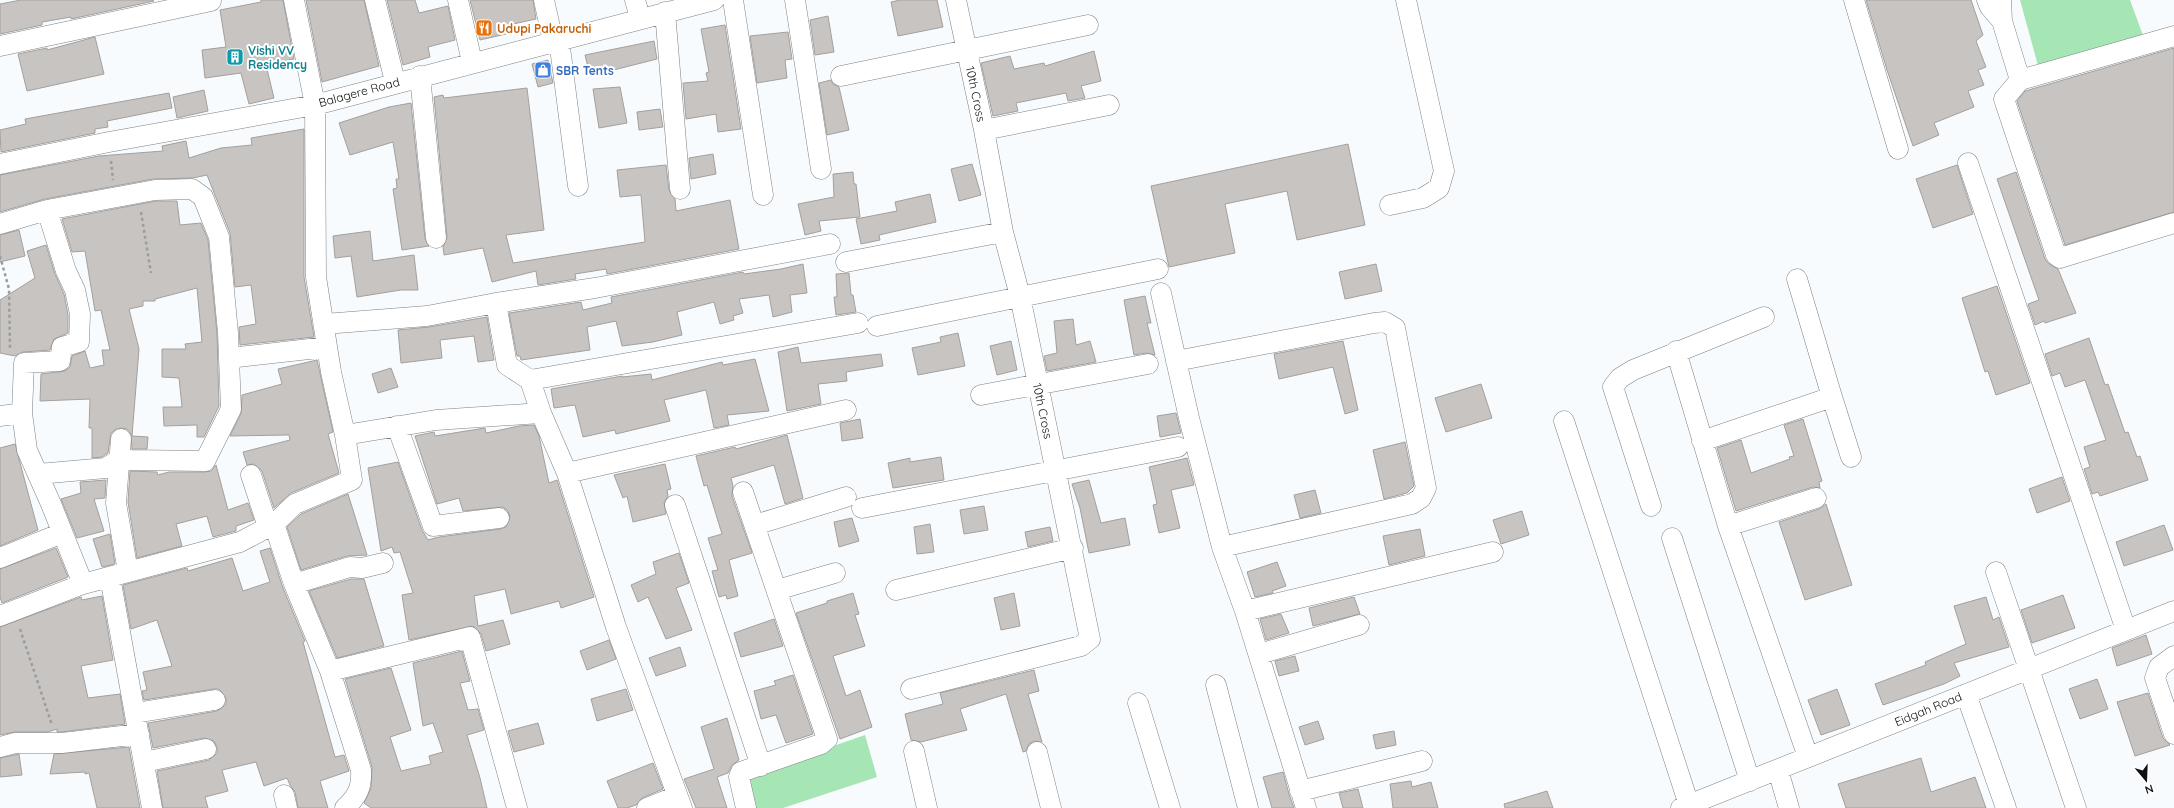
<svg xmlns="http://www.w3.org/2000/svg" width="2174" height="808" viewBox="0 0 2174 808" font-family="Quicksand,sans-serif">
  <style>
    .green { fill: #a6e5b4 }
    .building { fill: #c7c4c1; stroke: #a3a09d }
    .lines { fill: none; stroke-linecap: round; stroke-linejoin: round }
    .minor-casing { stroke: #7e8184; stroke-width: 21 }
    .path { stroke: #9a9d9f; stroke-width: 2.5; stroke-dasharray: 3 3; stroke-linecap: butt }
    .minor { stroke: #fff; stroke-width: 20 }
    .labels { text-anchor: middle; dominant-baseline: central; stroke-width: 4; stroke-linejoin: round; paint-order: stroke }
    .food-label { font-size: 12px; font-weight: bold; fill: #c56008; stroke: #fff; text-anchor: start }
    .culture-label { font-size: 12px; font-weight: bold; fill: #0d838f; stroke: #fff; text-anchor: start }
    .shop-label { font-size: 12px; font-weight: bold; fill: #366cbe; stroke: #fff; text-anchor: start }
    .street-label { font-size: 12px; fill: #0f1011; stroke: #fff }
  </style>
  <rect width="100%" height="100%" fill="#f8fbfe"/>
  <path class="green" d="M2020 0H2130L2144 38 2040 73Z
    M865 735 877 777 783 808H753L742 778Z"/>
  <path class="building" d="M21 0H153L154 1 71 19V17L42 22V25L0 34V4Z
    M261 0H283L294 59 266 65 274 98 249 104 241 73 205 78 202 50 226 47 220 10 261 2Z
    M306 0H364L379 66 322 82Z
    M387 0H415L419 13 448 6 455 40 428 47 430 57 403 65Z
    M470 0H533L536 19 504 26 506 34 480 40Z
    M900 0H937L943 27 898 36 891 2Z
    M1866 0H1971L1983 35 1976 41 1986 67 1978 70 1984 85 1968 91 1974 107 1934 123 1939 135 1913 146 1887 70Z
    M828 16 834 52 815 55 810 20Z
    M725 25 741 129 718 132 716 114 686 119 683 83 708 81 706 73 709 72 701 29Z
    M788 32 792 59 785 60 787 78 757 83 750 36Z
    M95 37 104 74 27 91 18 54 47 48V50Z
    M654 41 657 59 590 76 585 55Z
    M2174 48V212L2065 245 2017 101 2025 91Z
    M1094 51 1101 81 1081 86 1085 98 1068 101 1066 93 1016 103 1018 111 993 116 981 63 1010 56 1014 69 1044 63 1045 66Z
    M548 60 553 83 538 87 532 64Z
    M831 80 833 84 839 87 849 130 827 135 819 83Z
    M620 87 627 123 599 128 593 89Z
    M527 88 544 230 506 235 513 263 645 242 641 195 620 197 617 170 666 165 669 190 675 199 676 211 730 200 739 249 607 274 606 269 575 274 576 279 538 285 536 271 492 282 483 248 444 255 443 247 447 237 434 97 443 95 444 98Z
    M204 90 208 111 177 118 173 97Z
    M169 93 172 108 107 121 108 127 95 129V133L1 152 0 130 26 124 25 119Z
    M411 103 425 239 429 246 402 250 393 189 397 188 396 179H399L393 142 350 155 339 123 389 107Z
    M660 109 663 127 639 130 637 112Z
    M304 129V277L314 337 240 345 239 327 256 324 251 285 235 287 230 233 207 175 193 178 153 179 45 199 0 212V175L99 156 163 151 162 146 186 141 189 158 221 148 252 145 251 138Z
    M1348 144 1365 225 1297 240 1287 191 1225 204 1235 253 1169 267 1151 186Z
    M713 154 716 174 691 179 689 158Z
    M972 164 981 195 959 201 951 169Z
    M1957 165 1973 214 1933 228 1916 179Z
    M853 172 854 184H856L860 217 819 221 821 231 805 235 798 204 834 197 833 174Z
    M2016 172 2045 259 2049 264 2058 269 2076 313 2045 323 2044 321 2035 325 2028 304 2039 300 1997 179Z
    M930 194 936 222 879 235 880 240 861 244 856 219 897 211 895 202Z
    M156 201H177L180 225 201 223 208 240 217 334 219 406 204 437H197V425L164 426 163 407H182L179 378 162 377V349H186L185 344 202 342 197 288 155 299V301H143V306L129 309 139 349 132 436 148 437 147 449H132L131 434 127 429 122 428 116 429 111 433 108 453 102 457 92 458V428H89L90 399 40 401 41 374 65 371 70 367 72 356 85 351 90 368 104 365 102 350H110L101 310 95 311 85 251 72 252 62 219Z
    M19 230 25 256 0 262V235Z
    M370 231 373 261 414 255 418 290H401L357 297 351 256 335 258 333 236Z
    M46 245 55 274 64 294 68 315V333L54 339 50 350 23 352 15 356 0 353V300L35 278 27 251Z
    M803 264 807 293 790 295 792 312 773 317 769 295 739 299 743 313 733 316 734 320 720 324 714 302 677 312 682 335 653 342 622 346 616 321 587 327 590 350 521 360 520 356H517L509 313 581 302 583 310 612 303 611 297 743 272 744 274 781 269Z
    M1376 264 1382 291 1345 299 1339 272Z
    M849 273 851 295H853L856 312 836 315 834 297H837L836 274Z
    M1997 286 2030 383 1996 395 1988 371 1985 372 1962 298Z
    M1145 296 1151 323H1147L1155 355 1146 353 1134 355 1124 300Z
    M487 317 494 360 478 362 474 336 440 340 442 358 401 363 398 330 429 327Z
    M1073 319 1076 345 1090 341 1096 362 1047 371 1044 356 1057 353 1054 321Z
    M958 333 965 366 918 375 912 348 941 342 940 337Z
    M2089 338 2105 385 2108 384 2125 433 2128 432 2137 457 2140 456 2148 480 2100 496 2098 492 2092 494 2084 469 2090 467 2084 447 2106 440 2085 380 2065 387 2060 373 2052 376 2045 354Z
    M1011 341 1017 370 997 375 990 346Z
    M1343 341 1358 410 1345 414 1333 367 1279 379 1274 354Z
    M798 347 801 363 881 354 883 366 846 372 847 381 818 384 821 404 787 411 778 352Z
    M755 359 769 411 727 415 729 425 714 428 706 390 664 400 670 421 616 434 615 430 583 437 575 405 554 408 551 389 622 376V377L651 374 652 380 722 362 723 365Z
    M317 360 333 432 328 434 339 473 291 493 274 508 262 471 254 464 247 465 243 452 290 440 289 435 230 436 241 414 242 395 282 384 278 369Z
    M391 368 398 387 378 393 372 374Z
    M1481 384 1492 418 1446 432 1435 398Z
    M1176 413 1181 433 1160 437 1157 416Z
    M860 419 863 438 842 441 840 423Z
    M1803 419 1822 481 1819 482 1820 488 1813 487 1736 511 1717 448 1741 440 1751 473 1790 459 1789 457 1794 456 1784 425Z
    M534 425 539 436 549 483 557 480 594 597 561 608 559 601 511 614 505 589 474 596 478 626 503 620 510 644 486 651 481 634 473 626 409 640 402 595 413 593 400 552 394 553 392 547 381 551 368 468 398 462 422 530 428 540 439 537 500 529 506 527 510 517 508 511 503 507 463 511 459 498 437 504 415 436 434 432 435 436 485 428 486 433 519 426Z
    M787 435 803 498 785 504 774 465 731 478 733 486 732 496 752 553 729 560 738 596 727 599 726 595 719 597 712 571 718 570 708 538 722 534 707 485 704 486 696 456 735 447 736 449Z
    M1405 442 1414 486 1407 493 1384 499 1373 450Z
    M15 444 38 530 0 546V448Z
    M941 457 944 480 893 488 888 463 910 458V462Z
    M1187 458 1194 485 1171 490 1180 528 1159 533 1153 505 1157 504 1149 467Z
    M665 464 671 489 667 490 668 496 664 503 666 514 633 522 627 496 623 498 614 475Z
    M216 465 228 510 248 503 254 520 236 526V531L213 537 207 516 176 524 182 546 137 558 128 502 130 471 157 472 158 475 169 472H205L211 471Z
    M2062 477 2070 501 2037 513 2029 489Z
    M106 480 105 498 94 499 104 531 77 538 61 499 81 493 80 482Z
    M1089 480 1101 523 1125 518 1130 545 1089 553 1080 508 1072 484Z
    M1315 490 1321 513 1300 518 1294 495Z
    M348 494 367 555 347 556 301 570 287 527 301 514Z
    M1826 504 1852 585 1805 600 1779 522 1819 509Z
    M984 506 988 530 964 534 960 510Z
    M1522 511 1529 535 1501 544 1493 520Z
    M852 518 859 541 839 547 834 522Z
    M930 524 934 552 917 554 914 527Z
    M2164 525 2173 550 2124 566 2116 542Z
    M1050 527 1053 541 1028 547 1025 532Z
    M1420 529 1425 556 1389 565 1383 536Z
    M110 534 115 564 102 567 93 539Z
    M56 548 68 577 2 603 0 597V569Z
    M270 548 283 588 305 641 303 642 335 757 344 755 349 771 320 781 328 808H298L295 792 290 785 287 778 264 786 256 762 222 770 228 791 205 797 208 808H163L157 771 209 760 217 753V747L214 741 204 738 153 748 148 723 217 711 226 704V698L219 689H214L144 700 142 691 147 690 143 672 172 666 157 620 131 629 123 585 187 568 188 571 232 558 243 591 270 582 260 551Z
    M679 553 689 583 676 588 692 630 666 639 648 597 638 602 631 585 656 574 653 562Z
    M1277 562 1286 586 1272 591 1273 593 1255 597 1247 572Z
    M351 579H364L384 646 337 658 309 591Z
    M853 593 859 614 855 615 865 646 833 656 846 696 860 690 872 727 840 739 796 613 827 603V601Z
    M1014 593 1020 626 1001 630 994 598Z
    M2063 595 2075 628 2032 643 2021 610Z
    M102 596 113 660 81 666 88 698 120 694 125 724 61 732H57V729L48 732H15L0 735V627L81 597 82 600Z
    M1354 597 1360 614 1313 626 1309 608Z
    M1986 597 1993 620 1999 617 2009 647 1954 663 1960 676 1944 684 1883 705 1875 684 1926 665 1925 662 1966 644 1954 606Z
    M1281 614 1289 633 1266 640 1260 619Z
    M774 619 783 646 741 657 734 633Z
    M2146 635 2152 654 2117 666 2112 648Z
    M609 640 616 659 587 670 580 651Z
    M680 647 686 666 656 676 649 658Z
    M462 651 470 681 460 683 468 710 478 709 484 730 467 735 480 778 487 808H371L364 803 371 788 372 767 345 679 391 668 411 730 390 737 401 771 431 764 429 756 443 752 433 723 423 726 413 663Z
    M1295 656 1299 671 1279 676 1275 661Z
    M1034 670 1039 691 1028 694 1042 742 1034 741 1029 744 1026 751 1023 752 1006 694 960 709 967 730 921 742 911 740 905 714 943 704 940 693Z
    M793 675 813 734 786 743 776 715 761 719 754 691 776 685 774 681Z
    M2097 679 2108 709 2080 719 2069 689Z
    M626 689 633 710 597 721 591 699Z
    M1837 689 1850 725 1821 735 1808 700Z
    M2148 693 2163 738 2170 745 2135 756 2117 702Z
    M727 718 739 760 732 765 728 773 717 777 727 808H696L684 779 714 769 701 727Z
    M1318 721 1324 739 1305 745 1299 727Z
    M538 723 544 744 514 752 508 731Z
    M1394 731 1396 745 1376 749 1373 735Z
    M129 747 140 808H97L89 773 85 774V772L50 774 54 754Z
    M19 754 22 775 0 777V758Z
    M1921 758 1931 792 1975 777 1986 808H1846L1838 784Z
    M653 763 663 789 642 798 636 805 627 808H618L607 781Z
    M1283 772 1289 794 1294 808H1272L1263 777Z
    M1411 781 1412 787 1431 782 1438 808H1393L1390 784Z
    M1358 789 1363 808H1343L1339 793Z
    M1547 791 1553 808H1505L1504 804Z"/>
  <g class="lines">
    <g class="minor-casing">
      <path id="minor" d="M375 0 395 82
        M458 0 472 62
        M544 0 553 41
        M635 0 640 18
        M733 0 763 195
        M795 0 821 169
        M1854 0 1898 149
        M1987 0 1990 7 2002 21 2001 0
        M665 12 680 189
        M2002 21 2020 80
        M2174 36 2020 80 2004 99 2056 255 2060 258 2174 223
        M559 40 578 186
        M0 46 211 1
        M420 76 436 238
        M841 76 1088 25
        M984 130 1109 105
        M1968 163 2126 630
        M0 164 109 142 315 105 714 0
        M1390 205 1423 198 1439 188 1444 171 1406 0
        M0 224 47 210 155 190 192 189 203 197 219 237 228 333 231 409 205 461 131 460 120 459 106 468 38 474
        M846 262 1003 232
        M1161 293 1189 418 1222 547 1245 611 1306 808
        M496 303 507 365 530 380
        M324 324 427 316 496 303 595 288 830 244
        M877 326 1158 269
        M1676 351 1728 526 1808 757
        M229 358 327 347
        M1176 361 1374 323 1385 322 1395 328 1426 488 1421 498 1412 504 1222 547
        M981 395 1148 364
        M1832 397 1851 457
        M22 413 24 363 60 361 62 347 79 342 80 314 75 290 66 271 47 210
        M0 416 22 413 27 450 51 504 83 584
        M1564 421 1689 805
        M397 426 433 526 499 518
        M345 435 436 420 541 413
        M121 439 116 503 128 572
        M1702 441 1832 397 1797 279
        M567 473 846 410
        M251 475 268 527
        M743 492 827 739 821 744 741 772 739 777 746 808
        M675 505 761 766
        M1651 506 1613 387 1620 378 1633 370 1764 317
        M862 508 1178 447
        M274 524 294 584 330 671 361 770C362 787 358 796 345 808
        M755 525 846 497
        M1728 526 1816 498
        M1672 538 1750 781
        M0 558 62 533
        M1996 572 2076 808
        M110 577 152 808
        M294 584 350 567 362 568 383 563
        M777 590 835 573
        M896 590 1073 548
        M1245 611 1493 552
        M0 616 83 584 240 542 274 524 295 504 352 480 345 435 331 372 316 277 315 105 294 0
        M1259 654 1359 625
        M2174 656 2159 667 2155 678 2174 734
        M330 671 470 637 517 808
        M1216 685 1248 808
        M911 689 1081 646 1090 639 1020 296 1003 232 984 130 956 0
        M1966 694 2006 808
        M1138 703 1170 808
        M135 713 215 700
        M0 747 15 743H62L139 734
        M914 751 927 808
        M1037 752 1051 808
        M144 762 206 749
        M1778 770 1789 808
        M1300 791 1422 761
        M284 795 287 808
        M647 808 677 796
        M682 808 616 627 567 473 541 413 530 380 858 323
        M1681 808 2174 611"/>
    </g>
    <path class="path" d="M111 161 113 180
      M141 212 151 273
      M0 256 9 289 10 350
      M20 629 52 725"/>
    <use href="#minor" class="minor"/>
  </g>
  <defs>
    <g id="restaurant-square" transform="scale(0.9)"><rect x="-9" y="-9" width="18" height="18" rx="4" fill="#e8710a" stroke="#fff"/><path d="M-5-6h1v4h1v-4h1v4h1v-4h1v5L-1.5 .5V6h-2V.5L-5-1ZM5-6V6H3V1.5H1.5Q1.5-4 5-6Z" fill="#fff"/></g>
    <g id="building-square" transform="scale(0.9)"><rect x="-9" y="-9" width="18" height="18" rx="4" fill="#0f9aa8" stroke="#fff"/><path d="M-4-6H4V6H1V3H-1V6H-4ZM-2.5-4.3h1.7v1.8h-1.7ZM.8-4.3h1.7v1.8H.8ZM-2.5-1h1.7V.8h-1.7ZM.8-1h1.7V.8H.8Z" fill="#fff"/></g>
    <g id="shop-square" transform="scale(0.9)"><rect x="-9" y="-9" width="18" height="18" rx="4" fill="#3f7fe0" stroke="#fff"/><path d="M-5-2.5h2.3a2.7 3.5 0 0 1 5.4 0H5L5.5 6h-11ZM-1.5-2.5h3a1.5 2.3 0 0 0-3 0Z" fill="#fff"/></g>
  </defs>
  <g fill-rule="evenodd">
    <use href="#restaurant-square" x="484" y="28"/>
    <use href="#building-square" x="235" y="57"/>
    <use href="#shop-square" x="543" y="70"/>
  </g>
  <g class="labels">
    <g class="food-label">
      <text x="497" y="28">Udupi Pakaruchi</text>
    </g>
    <g class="culture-label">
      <text x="248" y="50">Vishi VV<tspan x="248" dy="14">Residency</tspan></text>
    </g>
    <g class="shop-label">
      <text x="556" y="70">SBR Tents</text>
    </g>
    <g class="street-label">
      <text transform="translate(359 92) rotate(-15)">Balagere Road</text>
      <text transform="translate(976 94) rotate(78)">10th Cross</text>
      <text transform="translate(1043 411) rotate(78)">10th Cross</text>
      <text transform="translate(1928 709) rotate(-22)">Eidgah Road</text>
    </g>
  </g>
  <g transform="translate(2146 780) rotate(161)" stroke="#ffffff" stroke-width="3" paint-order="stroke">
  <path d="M0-3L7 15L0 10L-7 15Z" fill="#0f1011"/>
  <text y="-6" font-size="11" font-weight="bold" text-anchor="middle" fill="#0f1011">N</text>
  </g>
</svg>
